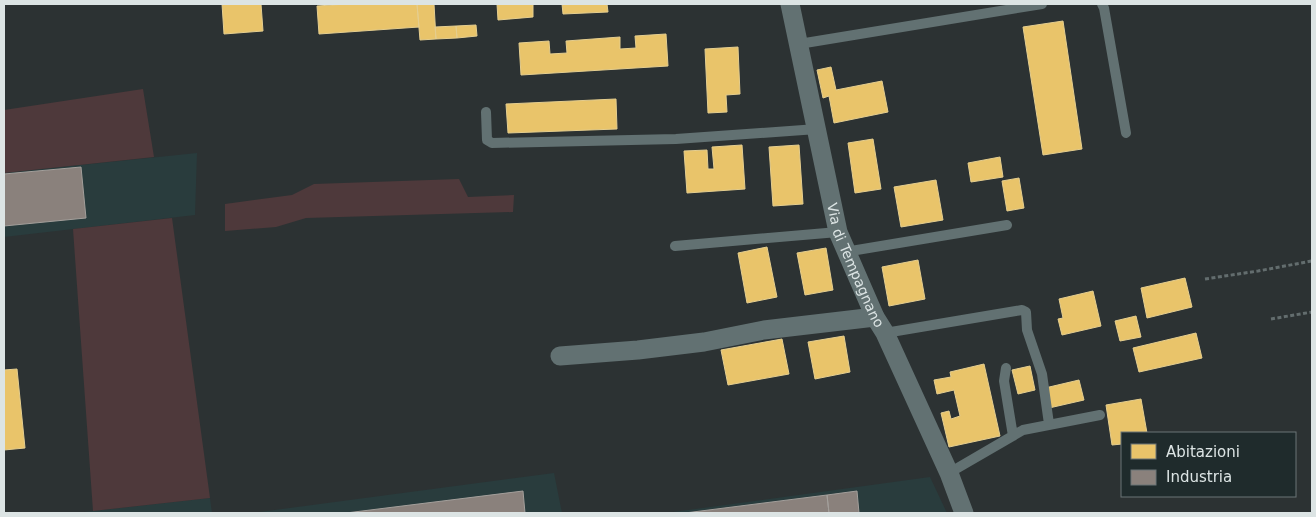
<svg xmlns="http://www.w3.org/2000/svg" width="1316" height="517" viewBox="0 0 1316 517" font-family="'DejaVu Sans',sans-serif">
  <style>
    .built { fill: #293c3d }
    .green { fill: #4e393b }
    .homes { fill: #e9c46a; stroke: #e5ce8f }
    .industry { fill: #8a817c; stroke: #a39f9b }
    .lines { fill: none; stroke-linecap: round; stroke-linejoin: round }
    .path { stroke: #636d6e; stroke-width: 3; stroke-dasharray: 4 2.5; stroke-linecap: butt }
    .service { stroke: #627172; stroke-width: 10 }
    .minor { stroke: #627172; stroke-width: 19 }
    .labels { text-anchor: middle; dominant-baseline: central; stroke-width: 5; stroke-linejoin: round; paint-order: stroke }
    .street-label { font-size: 14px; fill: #dce4e4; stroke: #1f2b2c }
  </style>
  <rect width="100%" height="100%" fill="#2c3233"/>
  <path class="built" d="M197 153 195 215 4 237V173Z
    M554 473 562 513H252Z
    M930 477 947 513H666Z
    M210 498 212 513H76L93 511Z"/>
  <path class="green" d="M143 89 154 157 4 173V110Z
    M459 179 468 197 514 195 513 212 306 218 276 227 225 231V204L292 195 314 184Z
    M172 218 210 498 93 511 73 229Z"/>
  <path class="homes" d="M222 4H261L263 31 224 34Z
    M347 4H417L419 27 319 34 317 6Z
    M417 4H434L436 39 420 40Z
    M497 4H533V17L498 20Z
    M562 4H607L608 12 563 14Z
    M1063 21 1082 149 1043 155 1023 27Z
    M476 25 477 36 457 38 456 26Z
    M456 26 457 38 436 39 435 27Z
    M666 34 668 66 521 75 519 43 549 41 550 54 567 53 566 41 620 37V49L636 48 635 36Z
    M738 47 740 94 726 95 727 112 708 113 705 49Z
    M831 67 836 90 882 81 888 112 834 123 829 96 823 98 817 70Z
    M616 99 617 129 508 133 506 104Z
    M873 139 881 189 855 193 848 143Z
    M742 145 745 189 687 193 684 151 707 150 708 169H714L712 147Z
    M799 145 803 204 773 206 769 147Z
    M1000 157 1003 177 971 182 968 163Z
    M1019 178 1024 208 1007 211 1002 181Z
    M936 180 943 220 901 227 894 187Z
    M767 247 777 297 747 303 738 253Z
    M826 248 833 290 805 295 797 253Z
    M918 260 925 299 889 306 882 267Z
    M1185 278 1192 307 1147 318 1141 288Z
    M1093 291 1101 326 1062 335 1058 319 1063 318 1059 299Z
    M1136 316 1141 337 1120 341 1115 321Z
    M1196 333 1202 358 1139 372 1133 348Z
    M844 336 850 372 815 379 808 342Z
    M782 339 789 374 728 385 721 350Z
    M984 364 1000 436 949 447 941 413 949 411 951 419 960 416 954 390 937 394 934 380 951 377 950 372Z
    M1030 366 1035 390 1018 394 1012 370Z
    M17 369 25 448 4 450V370Z
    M1079 380 1084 400 1049 408 1045 388Z
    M1141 399 1147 433H1122V444L1112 445 1106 405Z"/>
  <path class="industry" d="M81 167 86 218 4 226V174Z
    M523 491 525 513H346Z
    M857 491 859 513H829L827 495Z
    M827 495 829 513H685Z"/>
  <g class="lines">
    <path class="path" d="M1205 279 1258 271 1312 261
      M1271 319 1312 312"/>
    <path class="service" d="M1102 4 1104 8 1126 133
      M799 44 1042 4
      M486 112 487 140 492 143 676 139 817 129
      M675 246 838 232
      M845 252 1007 225
      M885 333 1022 310 1026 312 1027 330 1042 374 1049 424
      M1006 368 1004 381 1013 436
      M949 473 1023 430 1100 415"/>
    <g class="minor">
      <path id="s1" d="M790 4 838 232 875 317 885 333 949 473 964 513"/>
      <path d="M560 356 638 350 704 342 764 330 875 317"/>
    </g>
  </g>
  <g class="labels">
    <g class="street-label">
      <text stroke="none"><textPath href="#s1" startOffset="270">Via di Tempagnano</textPath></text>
    </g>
  </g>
  <rect width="1316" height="517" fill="none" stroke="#dce4e4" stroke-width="10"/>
  <rect x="1121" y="432" width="175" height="65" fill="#1f2b2c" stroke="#6b7576"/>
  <rect x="1131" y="444" width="25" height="15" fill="#e9c46a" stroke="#6b7576"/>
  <text x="1166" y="457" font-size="15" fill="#dce4e4">Abitazioni</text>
  <rect x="1131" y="470" width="25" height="15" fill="#8a817c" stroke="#6b7576"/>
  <text x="1166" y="482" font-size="15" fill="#dce4e4">Industria</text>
</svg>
